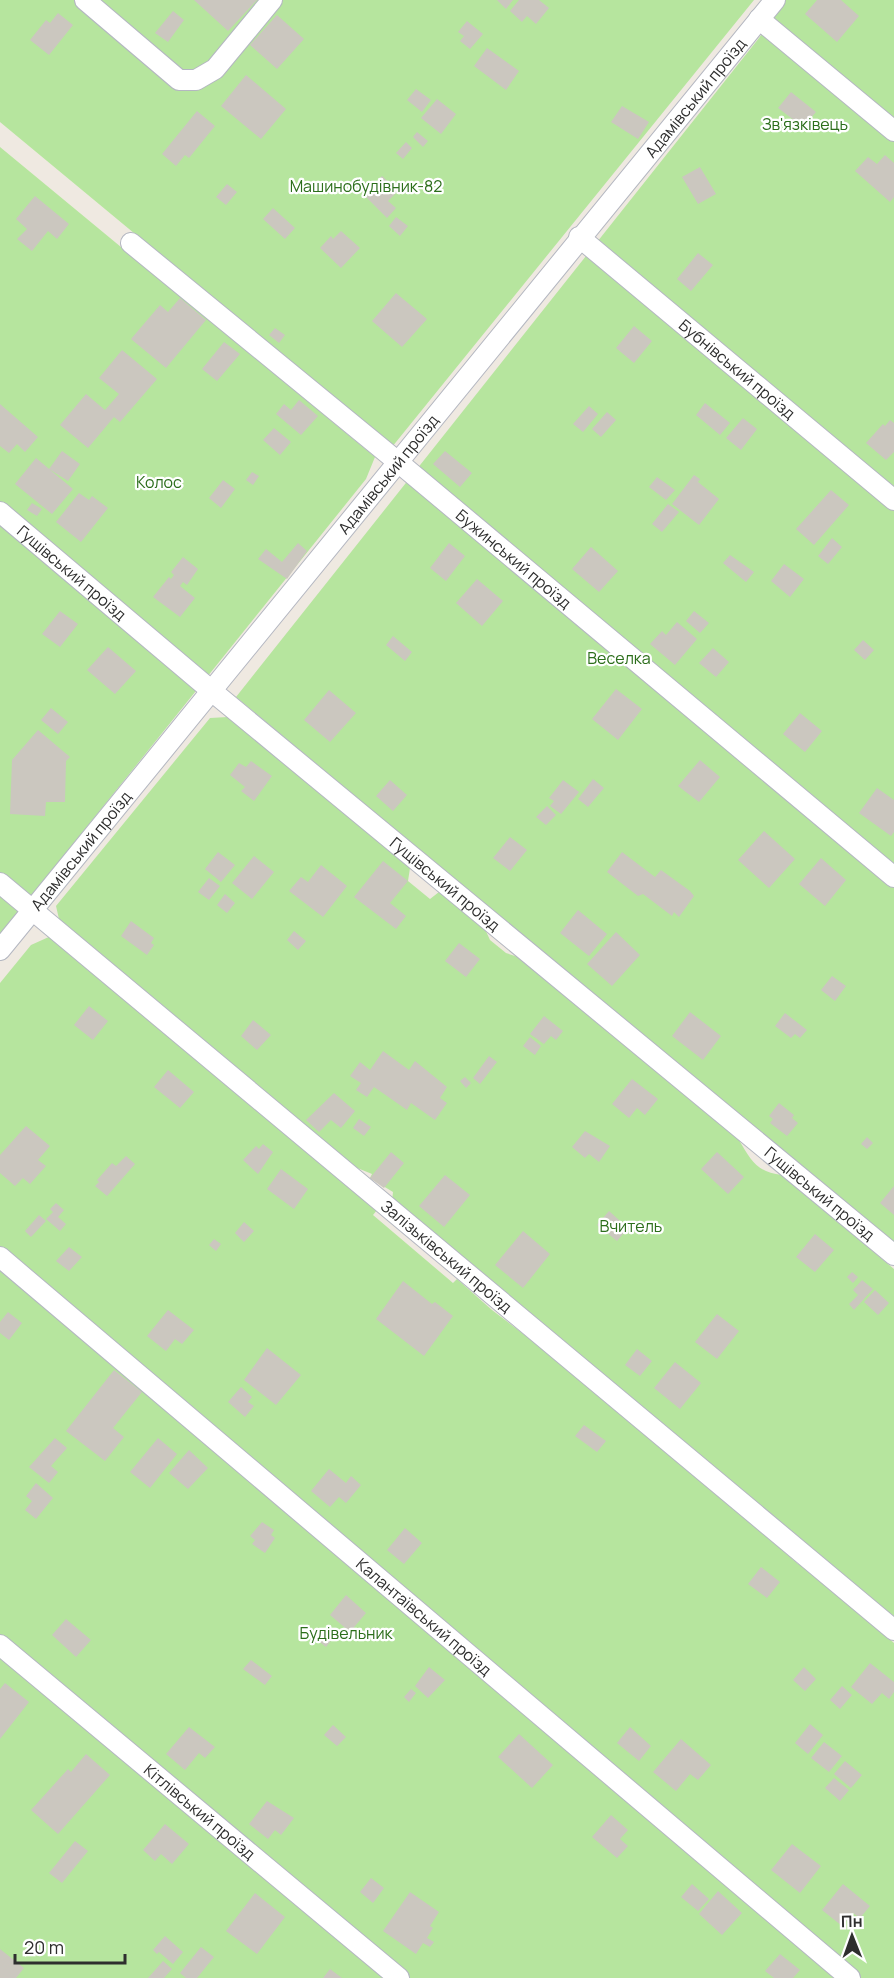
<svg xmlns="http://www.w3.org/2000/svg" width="894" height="1978" viewBox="0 0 894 1978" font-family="Manrope,sans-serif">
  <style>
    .green { fill: #b6e59e }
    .building { fill: #cbc7bf }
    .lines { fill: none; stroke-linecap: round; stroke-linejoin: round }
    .service-casing { stroke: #b4b7c1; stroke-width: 22 }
    .service { stroke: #fff; stroke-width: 20 }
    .labels { text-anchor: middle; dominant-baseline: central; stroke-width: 4.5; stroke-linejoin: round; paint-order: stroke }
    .street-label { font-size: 16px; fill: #2e2e2e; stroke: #fff }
    .park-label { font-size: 16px; fill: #2c6e1b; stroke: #fff }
  </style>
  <rect width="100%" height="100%" fill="#efe9e1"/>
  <path class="green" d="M0 0H754L392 447 0 122Z
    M785 0H894V1245L236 697 759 38Z
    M0 147 375 457 366 479 0 935Z
    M228 717 410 868 408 881 430 899 439 892 485 929 490 940 506 953 518 957 739 1140C751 1160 756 1172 782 1175L894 1269V1620L392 1201 393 1192 370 1178 372 1174 350 1165 59 919 56 906 210 718Z
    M51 936 377 1210 373 1215 453 1283 457 1279 492 1310 627 1413 798 1564 805 1565 894 1643V1978H0V983L31 945Z"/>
  <path class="building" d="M194 0H257L228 31Z
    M497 0H513L506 9Z
    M519 0H539L549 8 536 24 527 16 522 22 510 11Z
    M817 0H841L859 16 837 42 805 14Z
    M173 11 184 20 168 42 155 33Z
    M58 13 73 25 49 55 30 40 46 20 50 23Z
    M277 15 304 39 277 69 250 45Z
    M467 21 483 34 470 49 460 41 464 36 458 32Z
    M487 48 519 71 506 90 474 66Z
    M246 75 286 109 261 139 221 106Z
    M416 89 431 100 422 112 407 100Z
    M791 92 816 112 803 127 778 108Z
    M437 99 456 114 441 134 421 118Z
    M622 106 649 122 638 139 611 122Z
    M197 111 215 126 189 158 185 155 176 166 162 154Z
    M417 132 428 141 423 147 413 137Z
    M406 142 412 148 403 159 396 153Z
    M885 155 894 163V197L890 202 855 171 868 157 877 164Z
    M700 167 716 194 698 204 682 177Z
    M382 176 398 191 388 201 396 208 387 218 364 195Z
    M227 184 237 192 226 205 216 197Z
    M35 196 69 224 57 239 48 231 32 251 17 239 27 229 16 219Z
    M273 208 295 228 285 239 263 219Z
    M396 217 408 226 400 236 389 226Z
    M341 231 360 248 341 268 320 248 331 236 333 239Z
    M698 253 713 265 691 291 677 279Z
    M396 293 427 319 402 347 372 321Z
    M180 298 206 320 166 368 131 339 160 305 168 312Z
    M634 326 652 341 634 363 616 348Z
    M275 328 285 335 279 343 269 335Z
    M224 342 240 354 217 381 202 369Z
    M122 350 157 379 120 422 114 417 88 448 60 425 86 394 105 410 119 394 99 378Z
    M299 400 318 416 301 435 276 414 284 404 291 410Z
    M705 403 730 423 720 435 696 415Z
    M0 404 38 437 25 452 17 444 9 453 0 446Z
    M589 406 598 414 583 432 573 424Z
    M607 412 616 420 601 437 592 429Z
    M743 418 757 429 741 450 726 438Z
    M890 420 894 423V452L886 460 866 443 883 424 885 426Z
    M274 428 291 442 280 455 263 440Z
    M62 451 80 464 68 481 49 469Z
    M445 451 472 473 460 487 433 464Z
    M36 458 73 489 52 514 15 484Z
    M252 472 259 476 253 485 246 480Z
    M694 475 700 479 698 482 719 499 699 525 672 504Z
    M657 477 675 490 666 500 649 487Z
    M223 480 235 489 221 508 209 498Z
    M831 490 849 505 814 545 796 529Z
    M79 493 89 500 92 496 108 508 81 542 56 522Z
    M32 503 42 509 37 516 27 510Z
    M668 504 679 512 662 532 652 524Z
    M832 538 842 547 828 564 818 556Z
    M298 543 307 551 287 579 258 559 266 549 282 562Z
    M449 543 465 556 446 581 430 568Z
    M591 547 618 571 599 592 572 569Z
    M730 555 754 572 746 582 723 563Z
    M183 557 198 569 187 585 183 582 180 586 195 598 180 617 153 597 169 577 171 579 174 575 171 572Z
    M784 564 804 579 790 597 771 581Z
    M477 579 503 601 482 626 456 603Z
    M60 611 78 624 60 647 42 634Z
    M694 611 709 623 700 633 686 621Z
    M677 622 697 639 675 665 650 644 662 631 666 635Z
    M393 636 412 652 405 661 386 645Z
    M863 640 874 650 865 660 854 650Z
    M108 647 136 671 115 694 87 670Z
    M713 648 729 662 716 677 699 663Z
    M616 689 642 709 618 740 592 719Z
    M329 690 356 713 330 742 304 720Z
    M51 708 68 722 58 734 41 720Z
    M800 713 822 731 805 752 783 734Z
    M38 730 70 757 66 761 65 802H46L45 816 10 814 12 760Z
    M700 760 720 777 699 802 678 786Z
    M251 761 272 776 254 801 241 791 245 787 230 775 239 763 246 767Z
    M593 779 604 788 588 807 578 799Z
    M390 780 407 795 393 811 376 796Z
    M563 780 579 792 561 814 550 806 554 801 549 798Z
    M877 788 894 800V832L891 836 859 813Z
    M547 806 556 815 546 825 536 817Z
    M764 831 795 859 769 888 738 860Z
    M510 837 527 850 510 871 493 858Z
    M218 852 235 865 221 882 205 869Z
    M622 852 655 877 661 870 690 891 694 896 679 917 674 912 672 916 643 894 638 896 607 872Z
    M254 856 274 872 252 899 232 883Z
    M821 858 846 880 825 906 799 884Z
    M383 861 408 881 390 903 406 916 396 929 354 897Z
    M321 865 347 886 323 917 289 891 301 877 308 882Z
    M209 878 220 886 209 900 198 892Z
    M225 894 235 903 227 913 217 905Z
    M578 910 607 934 589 956 560 933Z
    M131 921 154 938 151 943 154 945 147 955 121 936Z
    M294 931 306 941 298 950 287 940Z
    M616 932 640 955 612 986 587 964Z
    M459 943 480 959 466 977 445 961Z
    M832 976 846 986 835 1001 821 990Z
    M89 1006 108 1021 93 1040 74 1025Z
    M690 1012 721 1036 703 1060 672 1036Z
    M785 1013 807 1030 800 1038 795 1034 791 1038 775 1026Z
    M544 1016 563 1031 556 1040 551 1036 544 1044 530 1034Z
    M253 1020 271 1035 257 1050 241 1036Z
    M530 1037 541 1046 535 1055 523 1046Z
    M383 1051 409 1070 415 1061 447 1087 440 1098 447 1103 435 1120 411 1103 407 1110 374 1087 367 1097 356 1090 361 1083 350 1076 360 1062 370 1070Z
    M489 1056 497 1062 480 1084 473 1078Z
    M168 1070 194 1092 180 1108 154 1087Z
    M465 1077 471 1083 466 1088 460 1081Z
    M632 1079 658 1099 645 1115 637 1108 629 1118 612 1104Z
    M334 1093 355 1111 341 1128 331 1120 319 1132 306 1120Z
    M779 1103 794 1115 792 1118 798 1123 787 1136 770 1123 773 1119 769 1116Z
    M359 1119 371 1127 364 1136 353 1128Z
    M26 1126 50 1146 38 1160 46 1166 30 1184 23 1178 15 1186 0 1173V1155Z
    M585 1131 610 1146 599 1162 589 1154 585 1158 572 1147Z
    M867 1137 873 1143 867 1149 861 1144Z
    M263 1144 273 1152 258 1174 243 1160 256 1146 259 1149Z
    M391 1152 404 1163 384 1188 370 1178Z
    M717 1152 744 1177 728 1194 701 1169Z
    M126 1156 135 1164 107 1196 95 1186 99 1182 97 1180 112 1163 116 1166Z
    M281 1169 308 1189 294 1209 267 1189Z
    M445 1175 470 1195 444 1227 419 1206Z
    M894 1186V1215L880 1203Z
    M56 1203 64 1210 58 1217 66 1224 60 1231 46 1219 53 1212 50 1209Z
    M609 1211 628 1228 617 1241 597 1225Z
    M39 1215 46 1221 31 1237 25 1231Z
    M244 1222 254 1231 244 1242 235 1233Z
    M523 1231 550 1254 523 1288 495 1265Z
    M815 1234 834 1250 815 1272 796 1257Z
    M214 1239 221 1244 216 1251 209 1245Z
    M69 1247 82 1257 69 1271 56 1261Z
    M852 1272 858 1277 853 1283 847 1277Z
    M862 1280 873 1289 854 1310 849 1304 858 1295 853 1290Z
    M403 1281 432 1304 435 1302 453 1316 424 1356 376 1319Z
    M875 1290 889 1303 878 1315 864 1302Z
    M168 1310 194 1330 182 1344 175 1339 166 1351 147 1336Z
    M8 1312 22 1323 9 1340 0 1333V1322Z
    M717 1314 739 1331 717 1359 695 1342Z
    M267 1348 301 1375 276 1405 244 1380Z
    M637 1349 652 1361 640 1376 625 1365Z
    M675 1362 701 1383 680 1409 654 1388Z
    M114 1370 142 1392 113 1428 124 1437 105 1461 66 1431Z
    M241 1387 252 1397 248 1402 254 1406 245 1417 228 1402Z
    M584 1425 606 1441 597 1452 575 1436Z
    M55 1438 67 1448 51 1466 58 1472 49 1483 29 1467Z
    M158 1438 177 1454 150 1488 130 1472Z
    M189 1450 208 1468 188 1489 169 1473Z
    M329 1469 346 1483 351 1476 361 1485 346 1503 339 1497 330 1507 311 1491Z
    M36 1483 53 1498 36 1519 25 1510 32 1501 26 1496Z
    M262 1522 274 1530 271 1535 275 1538 265 1553 252 1544 255 1540 250 1536Z
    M405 1528 422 1543 404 1564 387 1550Z
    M761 1567 780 1582 767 1598 748 1584Z
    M346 1595 366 1613 350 1632 330 1615Z
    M66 1619 91 1640 76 1657 52 1635Z
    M322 1630 333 1638 326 1647 316 1639Z
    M251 1660 272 1676 265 1685 243 1669Z
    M870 1663 894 1682V1692L889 1699 882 1693 872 1704 851 1687Z
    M429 1667 445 1680 428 1698 415 1686Z
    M804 1667 816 1679 805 1691 793 1680Z
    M5 1683 29 1702 0 1739V1689Z
    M842 1686 852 1695 840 1709 830 1700Z
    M411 1689 416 1693 409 1702 404 1697Z
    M810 1724 823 1735 808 1754 795 1743Z
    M333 1725 346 1737 337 1746 324 1735Z
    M189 1727 215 1747 205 1758 199 1753 185 1770 166 1754Z
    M630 1727 651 1746 639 1761 617 1743Z
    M519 1734 553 1765 532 1788 498 1757Z
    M681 1739 711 1765 698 1780 690 1774 676 1791 653 1772Z
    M824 1742 842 1756 829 1772 811 1758Z
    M86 1754 110 1775 58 1834 31 1810 68 1769 71 1772Z
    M845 1761 862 1775 851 1788 834 1774Z
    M834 1778 849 1790 840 1801 825 1788Z
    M267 1801 294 1818 281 1835 275 1830 268 1839 249 1824Z
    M611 1815 628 1830 620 1839 628 1846 617 1858 592 1837Z
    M165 1824 189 1844 172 1864 161 1854 155 1861 143 1850Z
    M75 1841 88 1851 62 1883 49 1873Z
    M792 1844 821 1866 800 1893 771 1870Z
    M371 1878 384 1888 373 1903 360 1892Z
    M692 1884 709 1899 698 1911 681 1897Z
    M843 1884 870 1906 860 1918 853 1913 842 1926 822 1910Z
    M718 1891 742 1913 722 1935 699 1914Z
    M410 1892 439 1912 430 1926 433 1928 427 1938 434 1942 430 1947 423 1943 416 1954 383 1931Z
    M255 1893 285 1917 257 1954 226 1931Z
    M165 1936 183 1952 173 1964 159 1952 157 1954 153 1950Z
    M201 1947 214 1957 197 1978H186L180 1973Z
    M0 1949 24 1968 16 1978H0Z
    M780 1954 800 1970 793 1978H774L765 1971Z
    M163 1961 172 1969 164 1978H148Z
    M330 1969 342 1978H323Z"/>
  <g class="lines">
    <g class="service-casing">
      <g id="service">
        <path d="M85 0 179 80H196L215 69 272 0"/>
        <path d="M759 19 894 131"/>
        <path id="s1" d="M579 237 894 500"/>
        <path id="s2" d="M131 243 398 462 894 877"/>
        <path id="s3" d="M0 512 213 692 894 1255"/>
        <path id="s4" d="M0 883 894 1630"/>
        <path id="s5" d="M0 950 775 0"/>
        <path id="s6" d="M0 1257 850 1978"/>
        <path id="s7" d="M0 1645 399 1978"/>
      </g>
    </g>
    <use href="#service" class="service"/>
  </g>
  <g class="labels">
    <g class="street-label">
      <text stroke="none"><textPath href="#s5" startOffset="1100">Адамівський проїзд</textPath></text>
      <text stroke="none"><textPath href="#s1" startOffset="206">Бубнівський проїзд</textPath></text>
      <text stroke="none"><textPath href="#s5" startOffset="614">Адамівський проїзд</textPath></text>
      <text stroke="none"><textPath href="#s2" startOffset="496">Бужинський проїзд</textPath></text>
      <text stroke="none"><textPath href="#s3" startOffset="94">Гущівський проїзд</textPath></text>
      <text stroke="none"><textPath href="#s5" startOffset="128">Адамівський проїзд</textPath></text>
      <text stroke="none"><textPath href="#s3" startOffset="580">Гущівський проїзд</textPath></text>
      <text stroke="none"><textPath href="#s3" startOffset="1066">Гущівський проїзд</textPath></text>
      <text stroke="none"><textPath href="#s4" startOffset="582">Залізьківський проїзд</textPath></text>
      <text stroke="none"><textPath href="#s6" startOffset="556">Калантаївський проїзд</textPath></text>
      <text stroke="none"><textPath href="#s7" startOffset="260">Кітлівський проїзд</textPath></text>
    </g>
    <g class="park-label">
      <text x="805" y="124">Зв'язківець</text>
      <text x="366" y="186">Машинобудівник-82</text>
      <text x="159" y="482">Колос</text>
      <text x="619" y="658">Веселка</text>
      <text x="631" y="1226">Вчитель</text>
      <text x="346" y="1633">Будівельник</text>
    </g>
  </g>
  <g transform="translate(852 1936) rotate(359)" stroke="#ffffff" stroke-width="4.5" paint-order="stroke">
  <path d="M0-4.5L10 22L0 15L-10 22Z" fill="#2e2e2e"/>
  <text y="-9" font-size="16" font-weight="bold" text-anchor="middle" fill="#2e2e2e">Пн</text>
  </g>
  <path d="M15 1954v9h110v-9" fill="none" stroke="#2e2e2e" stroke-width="3"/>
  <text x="24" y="1954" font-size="18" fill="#2e2e2e" stroke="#ffffff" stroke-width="4.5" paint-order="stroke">20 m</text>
</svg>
